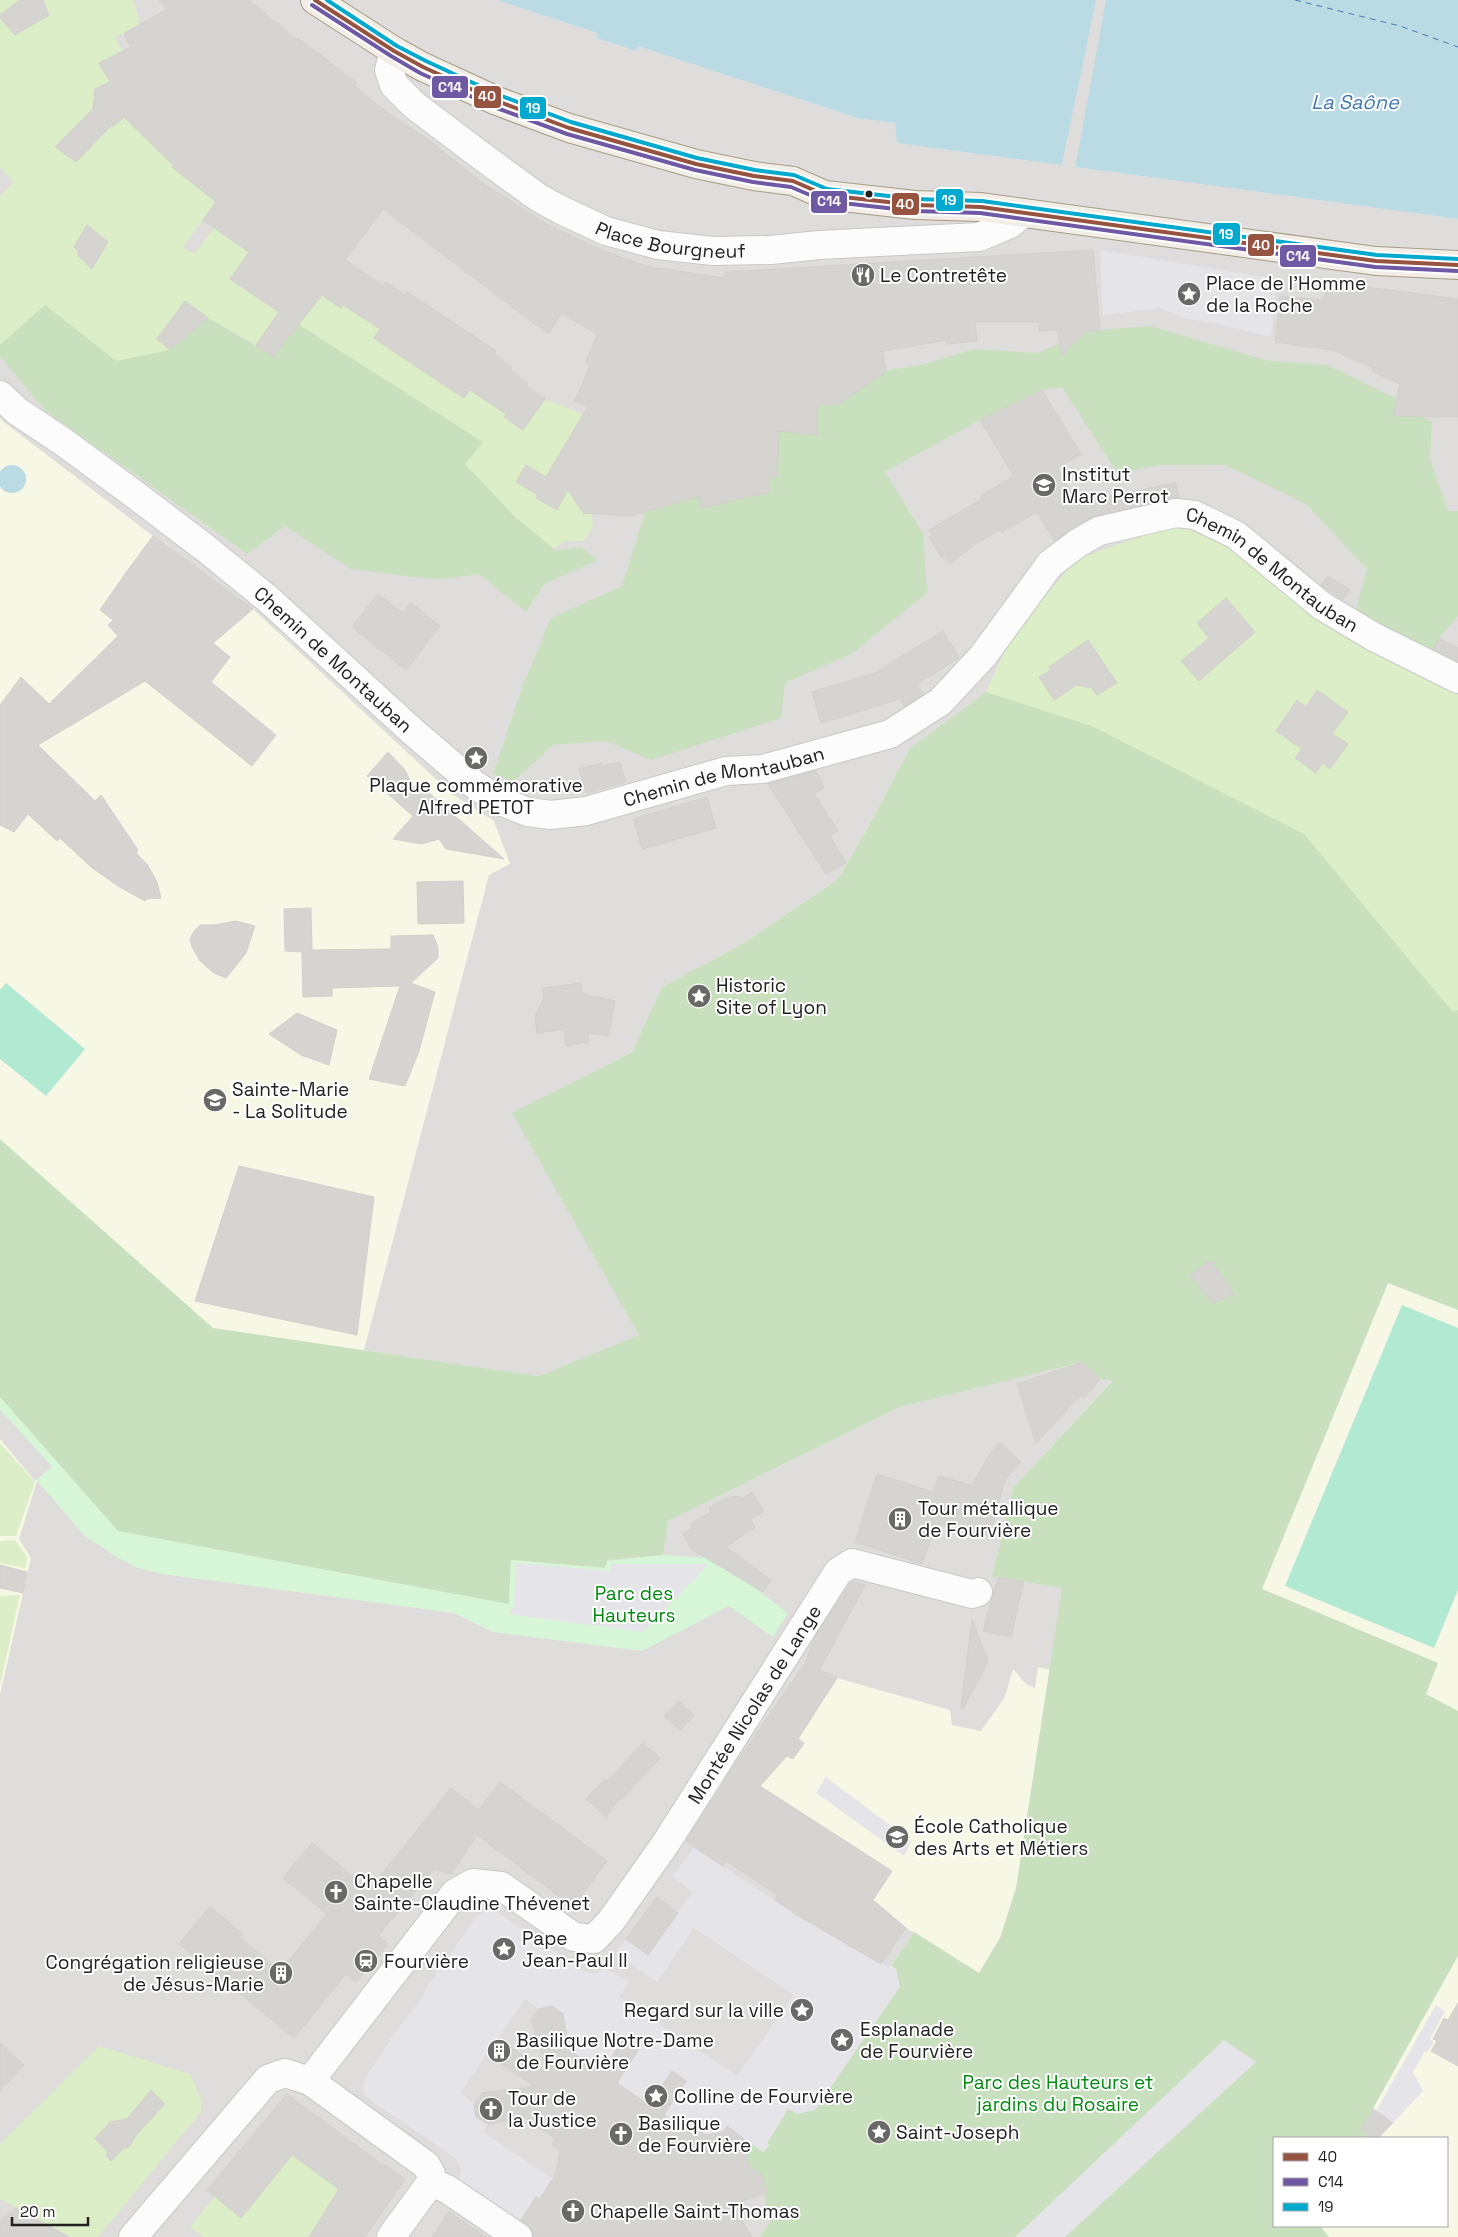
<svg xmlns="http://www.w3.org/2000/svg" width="1458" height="2237" viewBox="0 0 1458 2237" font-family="'Space Grotesk',sans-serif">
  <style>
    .residential { fill: #dedddb }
    .education { fill: #f7f7e6 }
    .grass { fill: #dbeec7 }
    .forest { fill: #c9e0be }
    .park { fill: #d7f6d8 }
    .pitch { fill: #b2e9d3 }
    .plaza { fill: #e5e4e9 }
    .water { fill: #bbdbe4 }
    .pier { fill: #dedddc }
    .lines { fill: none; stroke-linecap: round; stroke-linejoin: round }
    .ferry { stroke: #4378b1; stroke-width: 1; stroke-dasharray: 6 5; stroke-linecap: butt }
    .building { fill: #d6d4d1; stroke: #d3cfcb }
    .minor-casing { stroke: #c8c8c6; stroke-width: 30 }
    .major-casing { stroke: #a69d85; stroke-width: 30 }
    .minor { stroke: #fdfcfc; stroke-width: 28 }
    .major { stroke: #f2ede6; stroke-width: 28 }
    .bus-1-casing { stroke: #fff; stroke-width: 8 }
    .bus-2-casing { stroke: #fff; stroke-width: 8 }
    .bus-3-casing { stroke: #fff; stroke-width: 8 }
    .bus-1 { stroke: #965340; stroke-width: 4 }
    .bus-2 { stroke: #6f59a5; stroke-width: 4 }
    .bus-3 { stroke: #00a9ce; stroke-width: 4 }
    .bus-dot { fill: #212121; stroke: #fff; stroke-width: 2 }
    .labels { text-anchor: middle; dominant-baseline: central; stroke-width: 4; stroke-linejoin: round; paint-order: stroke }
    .street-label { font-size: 19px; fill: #212121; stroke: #fff }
    .poi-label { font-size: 19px; fill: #212121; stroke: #fff; text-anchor: start }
    .park-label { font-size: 19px; fill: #048a12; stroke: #fff }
    .water-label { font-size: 20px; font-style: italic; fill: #4378b1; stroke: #fff }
    .line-badge { stroke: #fff; stroke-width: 2 }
    .badge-label { font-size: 14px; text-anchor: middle; font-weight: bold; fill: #fff }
  </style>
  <rect width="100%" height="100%" fill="#efeeea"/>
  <path class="residential" d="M0 0H497L597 33 596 38 636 51 638 46 857 118 896 123 897 143 1458 219V688L1013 635 986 692 910 748 866 831 837 880 744 943 662 987 632 1052 513 1113 640 1335 539 1376 213 1328 0 1139Z
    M1083 1362 1112 1380 1013 1488 992 1577 1062 1588 1049 1689 941 1948 914 1932 764 2152 748 2166 753 2169 768 2193 771 2222 760 2237H0V1397L668 1521 900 1407Z"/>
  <path class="education" d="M0 419 153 536 253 609 452 794 494 821 510 864 489 875 354 1388 0 1326Z
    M1388 1283 1458 1310V1711L1426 1694 1438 1663 1262 1589Z
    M0 1438 37 1481 19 1539 31 1558 0 1695Z
    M806 1660 837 1678 950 1710 952 1725 981 1731 1005 1697 1013 1669 1026 1684 1035 1688 1038 1667 1051 1670 1016 1888 1000 1938 979 1973 906 1928 856 1887 835 1878 711 1799Z
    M1458 1954V2237H1327L1319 2226H1447V2138H1373L1361 2130Z"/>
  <path class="grass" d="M0 0H133L140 24 115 37 122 51 100 63 110 82 95 89 94 103 129 111 211 194 214 204 183 247 194 254 214 228 304 291 320 294 545 399 583 414V513L592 514 593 528 583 541H565L554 549 515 517 465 464 483 442 279 312 256 345 208 318 170 350 116 361 45 305 0 345V196L14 182 0 167Z
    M1190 524 1224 536 1458 688V1010L1452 1012 1092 726 986 692 1013 635 1076 559 1157 531Z
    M0 1443 35 1482 16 1536H0Z
    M15 1540 27 1557 25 1568 0 1563V1541Z
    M20 1595 0 1685V1596Z
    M99 2046 190 2074 201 2099V2112L98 2237H70L0 2199V2144Z
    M292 2155 341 2190 309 2237H204L190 2227 215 2196 241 2218Z"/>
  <path class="forest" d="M45 305 116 361 170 350 208 318 273 356 298 324 483 442 465 464 515 517 554 549 552 551 580 547 598 560 544 584 526 612 479 574 437 580 351 569 285 526 247 554 46 411 0 357V345Z
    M1150 326 1269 361 1327 365 1397 399 1432 422 1430 459 1448 511H1458V616L1439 638 1428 657 1355 613 1367 569 1306 504 1225 465H1162L1117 473 1062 387 1042 390 980 420 885 472 923 534 927 593 851 654 785 683 781 718 651 760 606 741 553 745 513 782 493 774 521 690 551 618 622 586 645 512 768 476 776 431 818 404 884 371 921 365 974 349 1037 353 1085 333 1100 330Z
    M986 692 1092 726 1304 834 1452 1011 1458 1010V1310L1388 1283 1262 1589 1438 1663 1426 1694 1458 1711V1956L1361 2130 1373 2138H1274V2226H1320L1329 2237H760L771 2221 772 2217 766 2214 765 2194 768 2192 766 2188H763C755 2173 755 2166 736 2165L750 2143 764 2152 769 2145 767 2143 788 2109 896 1969 891 1966 914 1932 979 1973 1000 1938 1016 1888 1062 1588 992 1577 1013 1488 1112 1381 1100 1379 1083 1362 900 1407 668 1521 663 1555 607 1560 606 1568 511 1560 509 1604 118 1531 0 1397V1139L213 1328 539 1376 639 1335 512 1113 632 1052 662 987 744 943 837 880 866 831 910 748Z"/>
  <path class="park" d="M0 1397 118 1531 509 1604 511 1560 605 1568 607 1561 663 1555 707 1558 747 1582 788 1613 773 1637 729 1606 642 1651 493 1632 454 1613 162 1574 138 1568 115 1556 85 1536 0 1438Z"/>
  <path class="pitch" d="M6 983 85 1049 46 1096 0 1059V990Z
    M1402 1305 1458 1328V1590L1434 1648 1285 1586Z"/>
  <path class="plaza" d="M1100 250 1277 279 1271 337 1213 323 1183 318 1160 308 1103 315Z
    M516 1563 610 1571 611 1564H709L643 1632 509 1614 514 1606Z
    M826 1777 911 1841 904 1856 816 1793Z
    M694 1848 803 1919 881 1964 896 1969 900 1987 815 2110 797 2114 788 2109 767 2143 769 2144 764 2152 751 2144 746 2151 743 2138 732 2130 719 2132 714 2140 701 2131 696 2137 664 2115 668 2109 654 2099 649 2105 569 2050 572 2044 561 2036 566 2027 563 2014 552 2006 539 2009 525 1999 460 2093 474 2103 476 2117 488 2124 483 2132 553 2179 540 2199 536 2197 518 2223 531 2231 530 2234 533 2236 539 2237H500L445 2200 459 2180 461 2168 458 2163 454 2157 370 2100 364 2094 363 2088 366 2077 396 2031 422 1998 426 1989 477 1916 489 1909 497 1912 583 1971 595 1974 605 1968 629 1982 619 1997 737 2076 794 1995 694 1928 657 1982 616 1953 626 1939 646 1953 693 1892 672 1876Z
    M1436 2005 1445 2011 1430 2039 1434 2042 1428 2052 1425 2051 1413 2072 1423 2091 1393 2123 1376 2111Z
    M1224 2040 1256 2062 1065 2237H1015Z"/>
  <path class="water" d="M497 0H1458V219L897 143 895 123 857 118 638 46 636 51 596 38 597 33Z
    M-2 479a14 14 0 1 1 28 0a14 14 0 1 1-28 0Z"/>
  <path class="pier" d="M1096 0H1106L1075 169H1061Z
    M0 1409 52 1467 35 1481 0 1439Z"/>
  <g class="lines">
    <path class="ferry" d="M1295 0 1400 26 1458 47"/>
  </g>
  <path class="building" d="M20 0H43L49 15 15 35 0 18V15Z
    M159 0H249L297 40 298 38 357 83 355 86 376 104 430 141 484 184 547 224 599 249 645 266 724 278 726 272 1093 250 1100 330 1085 333 1061 355 1058 330 1039 331V322H975L977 341 947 344 946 340 883 351 886 371 839 404H818L817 435 779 431 777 477 769 478V492L701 508 700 496 631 516 583 513 568 490 557 510 536 498 538 495 516 482 526 465 546 477 588 406 575 401 590 366 586 362 597 334 562 313 548 334 383 209 345 260 384 286 386 282 405 295 407 292 496 351 494 354 512 367 510 370 528 383 526 386 545 399 523 430 504 417 506 414 470 390 464 398 384 345 374 338 380 329 343 305 341 308 322 295 273 357 256 345 279 312 230 279 249 252 203 220 216 202 172 167 174 166 124 117 113 127 112 125 76 162 55 147 93 109 95 89 110 82 99 63 131 47 124 34 167 9Z
    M87 225 108 242 92 269 77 254 79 252 74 247Z
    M1329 282 1458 299V417L1393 416 1400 384 1372 371 1373 368 1333 350 1275 342 1280 296 1323 300Z
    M185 301 208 318 170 350 157 339Z
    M1042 390 1081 454 1057 468 1079 504 1084 501 1176 483 1179 498 1095 516 1070 529 1055 541 1037 512 1002 532 1001 529 974 545 950 564 945 556 942 558 929 537 932 535 929 530 982 499 980 496 1014 476 980 420Z
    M153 536 253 609 213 643 230 657 211 682 276 735 252 766 145 681 38 745 95 801 101 795 138 850 136 853 147 864 157 882 161 898 147 899 145 901 118 886 91 867 60 838 57 841 28 814 14 832 0 825V705L21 677 49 704 118 636 108 625 113 620 100 610 125 574Z
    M1328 576 1350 590 1343 600 1321 585Z
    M378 594 403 613 411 603 440 626 406 670 352 627Z
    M1226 598 1255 632 1199 681 1181 661 1209 638 1197 623Z
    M943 631 959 658 917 684 923 694 904 706 900 699 821 723 812 692 875 673Z
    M1439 638 1458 648V662L1433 649Z
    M1088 640 1117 683 1097 695 1092 688 1076 685 1054 700 1039 677 1051 670 1049 667Z
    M1317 690 1348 712 1332 734 1348 744 1330 769 1322 763 1316 773 1295 758 1302 749 1276 731 1297 700 1306 707Z
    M388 752 405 770 413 787 419 784 504 859 446 849 439 839 422 844 393 839 413 816 367 776Z
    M620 762 626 782 586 793 579 769 601 763 602 766Z
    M816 771 824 788 814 794 838 831 830 836 846 863 826 874 768 784Z
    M707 797 716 828 642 849 634 819Z
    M463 881 464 923 418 924 417 882Z
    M311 908 312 950 391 949V936L433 935 438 947V958L411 983 435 992 419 1051 405 1086 369 1079 400 986 332 988V996L303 997 302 952 285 951 284 909Z
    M236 921 255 926 246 953 226 978 214 973 200 961 192 947 190 939 194 931 200 925H214Z
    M581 983 582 994 615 1001 609 1036 587 1033 589 1042 566 1046 564 1029 537 1033 535 1017 544 998 543 988Z
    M297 1013 337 1030 329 1065 301 1055 269 1034Z
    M239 1166 374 1197 357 1335 195 1301Z
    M1210 1260 1235 1294 1212 1303 1190 1275Z
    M1083 1362 1100 1379 1084 1398 1081 1395 1036 1443 1017 1384Z
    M1000 1442 1021 1462 1005 1479 990 1536 936 1524 922 1564 855 1542 877 1474 933 1492 939 1475 972 1486 989 1455Z
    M752 1492 764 1511 750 1519 755 1527 726 1547 771 1580 763 1592 691 1549 683 1534 692 1528 690 1524 711 1512 709 1507 722 1500 735 1496 743 1498Z
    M0 1565 27 1572 23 1593 0 1588Z
    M998 1578 1024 1581 1011 1637 983 1631Z
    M852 1581 865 1585 820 1669 837 1678 798 1739 804 1743 793 1759 787 1756 760 1786 892 1871 873 1900 906 1928 881 1964 797 1915 775 1900 778 1895 726 1861 723 1866 686 1841 731 1770 806 1661 816 1635Z
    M972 1619 988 1661 963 1709 961 1708Z
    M678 1701 694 1715 680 1730 664 1716Z
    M643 1743 660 1758 621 1800 619 1799 606 1817 586 1799 605 1779 607 1781Z
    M500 1782 607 1861 573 1907 477 1835 451 1874 434 1869 378 1936 388 1944 367 1970 356 1982 346 1974 294 2038 179 1944 210 1907 242 1933 239 1937 280 1971 327 1914 283 1878 312 1843 369 1890 451 1788 479 1810Z
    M657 1897 678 1913 648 1955 626 1939Z
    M1458 2003V2066L1431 2051 1437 2041 1433 2039 1444 2018 1448 2020Z
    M552 2006 563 2014 569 2050 601 2072 624 2039 639 2049 617 2083 649 2105 672 2071 686 2081 664 2115 696 2137 701 2131 706 2135 723 2132 727 2126 743 2138 749 2167 761 2174 768 2193 732 2204 752 2237H533L532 2230 521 2220 536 2197 540 2199 556 2174 560 2151 552 2145 556 2139 524 2117 519 2123 515 2120 488 2124 476 2117 474 2104 482 2093 535 2086 489 2056 501 2040 547 2073 531 2020 539 2009Z
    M0 2043 24 2065 0 2090Z
    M151 2090 165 2104 137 2134 129 2147 123 2149 111 2161 106 2156 108 2152 95 2139 110 2122 127 2119Z
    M287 2094 384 2166 385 2165 405 2179 365 2237H309L339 2189 292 2155 241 2218 207 2190Z
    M1373 2109 1393 2123 1378 2138H1373L1361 2130Z
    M16 2208 22 2211 69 2237H0V2220Z
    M449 2212 487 2237H432Z"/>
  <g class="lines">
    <g class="minor-casing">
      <g id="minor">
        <path id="s1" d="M394 51 389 70 394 85 414 105 484 158 539 198 561 210 606 231 658 245 713 251 771 250 819 245 979 237 1010 224 1023 213"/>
        <path id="s2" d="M0 395 17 411 62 441 134 494 204 547 268 599 411 730 475 785 500 801 528 812 551 815 586 811 726 771 763 769 890 734 940 702 983 656 1050 564 1078 543 1099 531 1176 513 1195 515 1236 535 1322 606 1374 637 1458 679"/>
        <path id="s3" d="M310 2081 455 1893 473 1883 501 1886 574 1937 594 1939 611 1921 666 1843 838 1572 852 1563 972 1594 978 1592"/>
        <path d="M431 2182 447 2189 518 2237"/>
        <path d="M133 2237 268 2079 285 2073 310 2081 426 2165 431 2174V2182L391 2237"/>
      </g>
    </g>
    <g class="major-casing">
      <path id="major" d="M315 0 394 51 423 67 497 101 569 128 696 164 754 176 793 181 825 195 915 205 981 207 1376 261 1458 265"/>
    </g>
    <use href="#minor" class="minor"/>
    <use href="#major" class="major"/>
    <g class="bus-1-casing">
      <path id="bus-1" d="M315 0 394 51 423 67 497 101 569 128 696 164 754 176 793 181 825 195 915 205 981 207 1376 261 1458 265"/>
    </g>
    <g class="bus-2-casing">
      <path id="bus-2" d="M312 5 391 56 420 73 494 107 567 134 695 170 753 182 791 187 824 201 914 211 980 213 1375 267 1458 271"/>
    </g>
    <g class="bus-3-casing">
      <path id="bus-3" d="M327 0 397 46 426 61 499 95 571 122 697 158 755 170 794 175 827 189 915 199 982 201 1377 255 1458 259"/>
    </g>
    <use href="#bus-1" class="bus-1"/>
    <use href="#bus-2" class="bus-2"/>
    <use href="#bus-3" class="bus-3"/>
  </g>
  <defs>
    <g id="restaurant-disc" transform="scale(1.25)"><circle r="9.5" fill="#696967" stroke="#fff"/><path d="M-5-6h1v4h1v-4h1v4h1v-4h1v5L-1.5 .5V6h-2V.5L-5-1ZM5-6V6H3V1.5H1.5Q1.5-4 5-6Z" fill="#fff"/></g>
    <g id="sight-disc" transform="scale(1.25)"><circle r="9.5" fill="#696967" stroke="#fff"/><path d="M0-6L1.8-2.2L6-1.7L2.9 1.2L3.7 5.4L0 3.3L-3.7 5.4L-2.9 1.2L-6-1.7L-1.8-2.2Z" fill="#fff"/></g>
    <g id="university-disc" transform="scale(1.25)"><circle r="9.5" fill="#696967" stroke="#fff"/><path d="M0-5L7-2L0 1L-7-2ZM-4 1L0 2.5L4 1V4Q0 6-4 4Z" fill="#fff"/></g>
    <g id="school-disc" transform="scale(1.25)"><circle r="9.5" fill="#696967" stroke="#fff"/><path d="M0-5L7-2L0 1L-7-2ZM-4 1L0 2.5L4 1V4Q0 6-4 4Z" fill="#fff"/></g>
    <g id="building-disc" transform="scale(1.25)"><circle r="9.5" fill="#696967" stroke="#fff"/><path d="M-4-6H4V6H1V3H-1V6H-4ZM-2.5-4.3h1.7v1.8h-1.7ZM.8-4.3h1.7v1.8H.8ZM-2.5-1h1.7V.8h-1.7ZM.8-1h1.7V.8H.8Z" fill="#fff"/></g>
    <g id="church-disc" transform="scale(1.25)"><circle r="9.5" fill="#696967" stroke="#fff"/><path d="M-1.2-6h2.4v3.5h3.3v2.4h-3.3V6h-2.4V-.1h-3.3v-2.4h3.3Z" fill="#fff"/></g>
    <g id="station-disc" transform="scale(1.25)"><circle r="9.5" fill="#696967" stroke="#fff"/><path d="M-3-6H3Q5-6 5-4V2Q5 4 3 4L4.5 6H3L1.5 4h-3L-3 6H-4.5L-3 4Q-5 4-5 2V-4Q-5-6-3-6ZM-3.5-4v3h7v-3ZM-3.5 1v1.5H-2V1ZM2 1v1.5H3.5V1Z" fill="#fff"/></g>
  </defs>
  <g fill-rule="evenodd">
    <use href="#restaurant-disc" x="863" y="275"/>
    <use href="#sight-disc" x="1189" y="294"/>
    <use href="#university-disc" x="1044" y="485"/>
    <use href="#sight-disc" x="476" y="758"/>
    <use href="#sight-disc" x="699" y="996"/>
    <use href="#school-disc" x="215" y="1100"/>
    <use href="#building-disc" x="900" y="1519"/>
    <use href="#university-disc" x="897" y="1837"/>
    <use href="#church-disc" x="336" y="1892"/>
    <use href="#sight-disc" x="504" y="1949"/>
    <use href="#station-disc" x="366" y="1961"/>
    <use href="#building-disc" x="281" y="1973"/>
    <use href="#sight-disc" x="802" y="2010"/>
    <use href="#sight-disc" x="842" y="2040"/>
    <use href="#building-disc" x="499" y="2051"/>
    <use href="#sight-disc" x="656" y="2096"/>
    <use href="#church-disc" x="491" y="2109"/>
    <use href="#sight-disc" x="879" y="2132"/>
    <use href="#church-disc" x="621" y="2134"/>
    <use href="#church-disc" x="573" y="2211"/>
  </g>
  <circle class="bus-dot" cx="869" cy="194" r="4.5"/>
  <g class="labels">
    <g class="street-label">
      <text stroke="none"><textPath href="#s1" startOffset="360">Place Bourgneuf</textPath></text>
      <text stroke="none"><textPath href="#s2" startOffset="1536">Chemin de Montauban</textPath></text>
      <text stroke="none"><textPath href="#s2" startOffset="426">Chemin de Montauban</textPath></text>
      <text stroke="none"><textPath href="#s2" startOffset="876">Chemin de Montauban</textPath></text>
      <text stroke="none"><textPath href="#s3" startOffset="680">Montée Nicolas de Lange</textPath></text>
    </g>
    <g class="poi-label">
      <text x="880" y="275">Le Contretête</text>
      <text x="1206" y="283">Place de l'Homme<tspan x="1206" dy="22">de la Roche</tspan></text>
      <text x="1062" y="474">Institut<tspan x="1062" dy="22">Marc Perrot</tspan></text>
      <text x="476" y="785" text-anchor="middle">Plaque commémorative<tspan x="476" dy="22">Alfred PETOT</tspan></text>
      <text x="716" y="985">Historic<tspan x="716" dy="22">Site of Lyon</tspan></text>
      <text x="232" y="1089">Sainte-Marie<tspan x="232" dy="22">- La Solitude</tspan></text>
      <text x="918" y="1508">Tour métallique<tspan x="918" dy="22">de Fourvière</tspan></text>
      <text x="914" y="1826">École Catholique<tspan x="914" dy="22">des Arts et Métiers</tspan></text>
      <text x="354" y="1881">Chapelle<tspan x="354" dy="22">Sainte-Claudine Thévenet</tspan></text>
      <text x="522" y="1938">Pape<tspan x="522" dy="22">Jean-Paul II</tspan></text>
      <text x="384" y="1961">Fourvière</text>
      <text x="264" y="1962" text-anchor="end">Congrégation religieuse<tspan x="264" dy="22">de Jésus-Marie</tspan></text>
      <text x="784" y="2010" text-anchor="end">Regard sur la ville</text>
      <text x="860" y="2029">Esplanade<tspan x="860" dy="22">de Fourvière</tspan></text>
      <text x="516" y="2040">Basilique Notre-Dame<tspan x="516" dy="22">de Fourvière</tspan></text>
      <text x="674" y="2096">Colline de Fourvière</text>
      <text x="508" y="2098">Tour de<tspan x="508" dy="22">la Justice</tspan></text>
      <text x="638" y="2123">Basilique<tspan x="638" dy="22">de Fourvière</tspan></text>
      <text x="896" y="2132">Saint-Joseph</text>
      <text x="590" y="2211">Chapelle Saint-Thomas</text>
    </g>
    <g class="park-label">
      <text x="634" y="1593">Parc des<tspan x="634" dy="22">Hauteurs</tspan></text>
      <text x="1058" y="2082">Parc des Hauteurs et<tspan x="1058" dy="22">jardins du Rosaire</tspan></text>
    </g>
    <g class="water-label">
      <text x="1355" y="102">La Saône</text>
    </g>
  </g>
  <g class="line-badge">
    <rect x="431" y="75" width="38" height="24" rx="5" fill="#6f59a5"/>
    <rect x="473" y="85" width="29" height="24" rx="5" fill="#965340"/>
    <rect x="519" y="96" width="28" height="24" rx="5" fill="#00a9ce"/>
    <rect x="935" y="188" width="29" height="24" rx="5" fill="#00a9ce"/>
    <rect x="810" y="190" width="38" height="24" rx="5" fill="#6f59a5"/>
    <rect x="891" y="192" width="29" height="24" rx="5" fill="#965340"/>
    <rect x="1212" y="222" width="29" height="24" rx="5" fill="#00a9ce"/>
    <rect x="1247" y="233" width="28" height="24" rx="5" fill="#965340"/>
    <rect x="1279" y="244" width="38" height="24" rx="5" fill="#6f59a5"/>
  </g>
  <g class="badge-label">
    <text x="450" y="92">C14</text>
    <text x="487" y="101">40</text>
    <text x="533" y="113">19</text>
    <text x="949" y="205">19</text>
    <text x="829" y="206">C14</text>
    <text x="905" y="209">40</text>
    <text x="1226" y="239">19</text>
    <text x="1261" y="250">40</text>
    <text x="1298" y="261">C14</text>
  </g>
  <rect x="1273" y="2137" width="175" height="90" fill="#ffffff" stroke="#a6a6a6"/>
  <rect x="1283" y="2153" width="25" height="8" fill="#965340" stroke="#a6a6a6"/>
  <text x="1318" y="2162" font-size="15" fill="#212121">40</text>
  <rect x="1283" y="2178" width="25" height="8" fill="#6f59a5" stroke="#a6a6a6"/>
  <text x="1318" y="2187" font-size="15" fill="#212121">C14</text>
  <rect x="1283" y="2203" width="25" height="8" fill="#00a9ce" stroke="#a6a6a6"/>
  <text x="1318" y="2212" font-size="15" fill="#212121">19</text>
  <path d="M12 2217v8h76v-8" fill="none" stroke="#212121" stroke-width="2.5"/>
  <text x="20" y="2217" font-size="15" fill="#212121" stroke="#ffffff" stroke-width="4" paint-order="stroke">20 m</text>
</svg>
